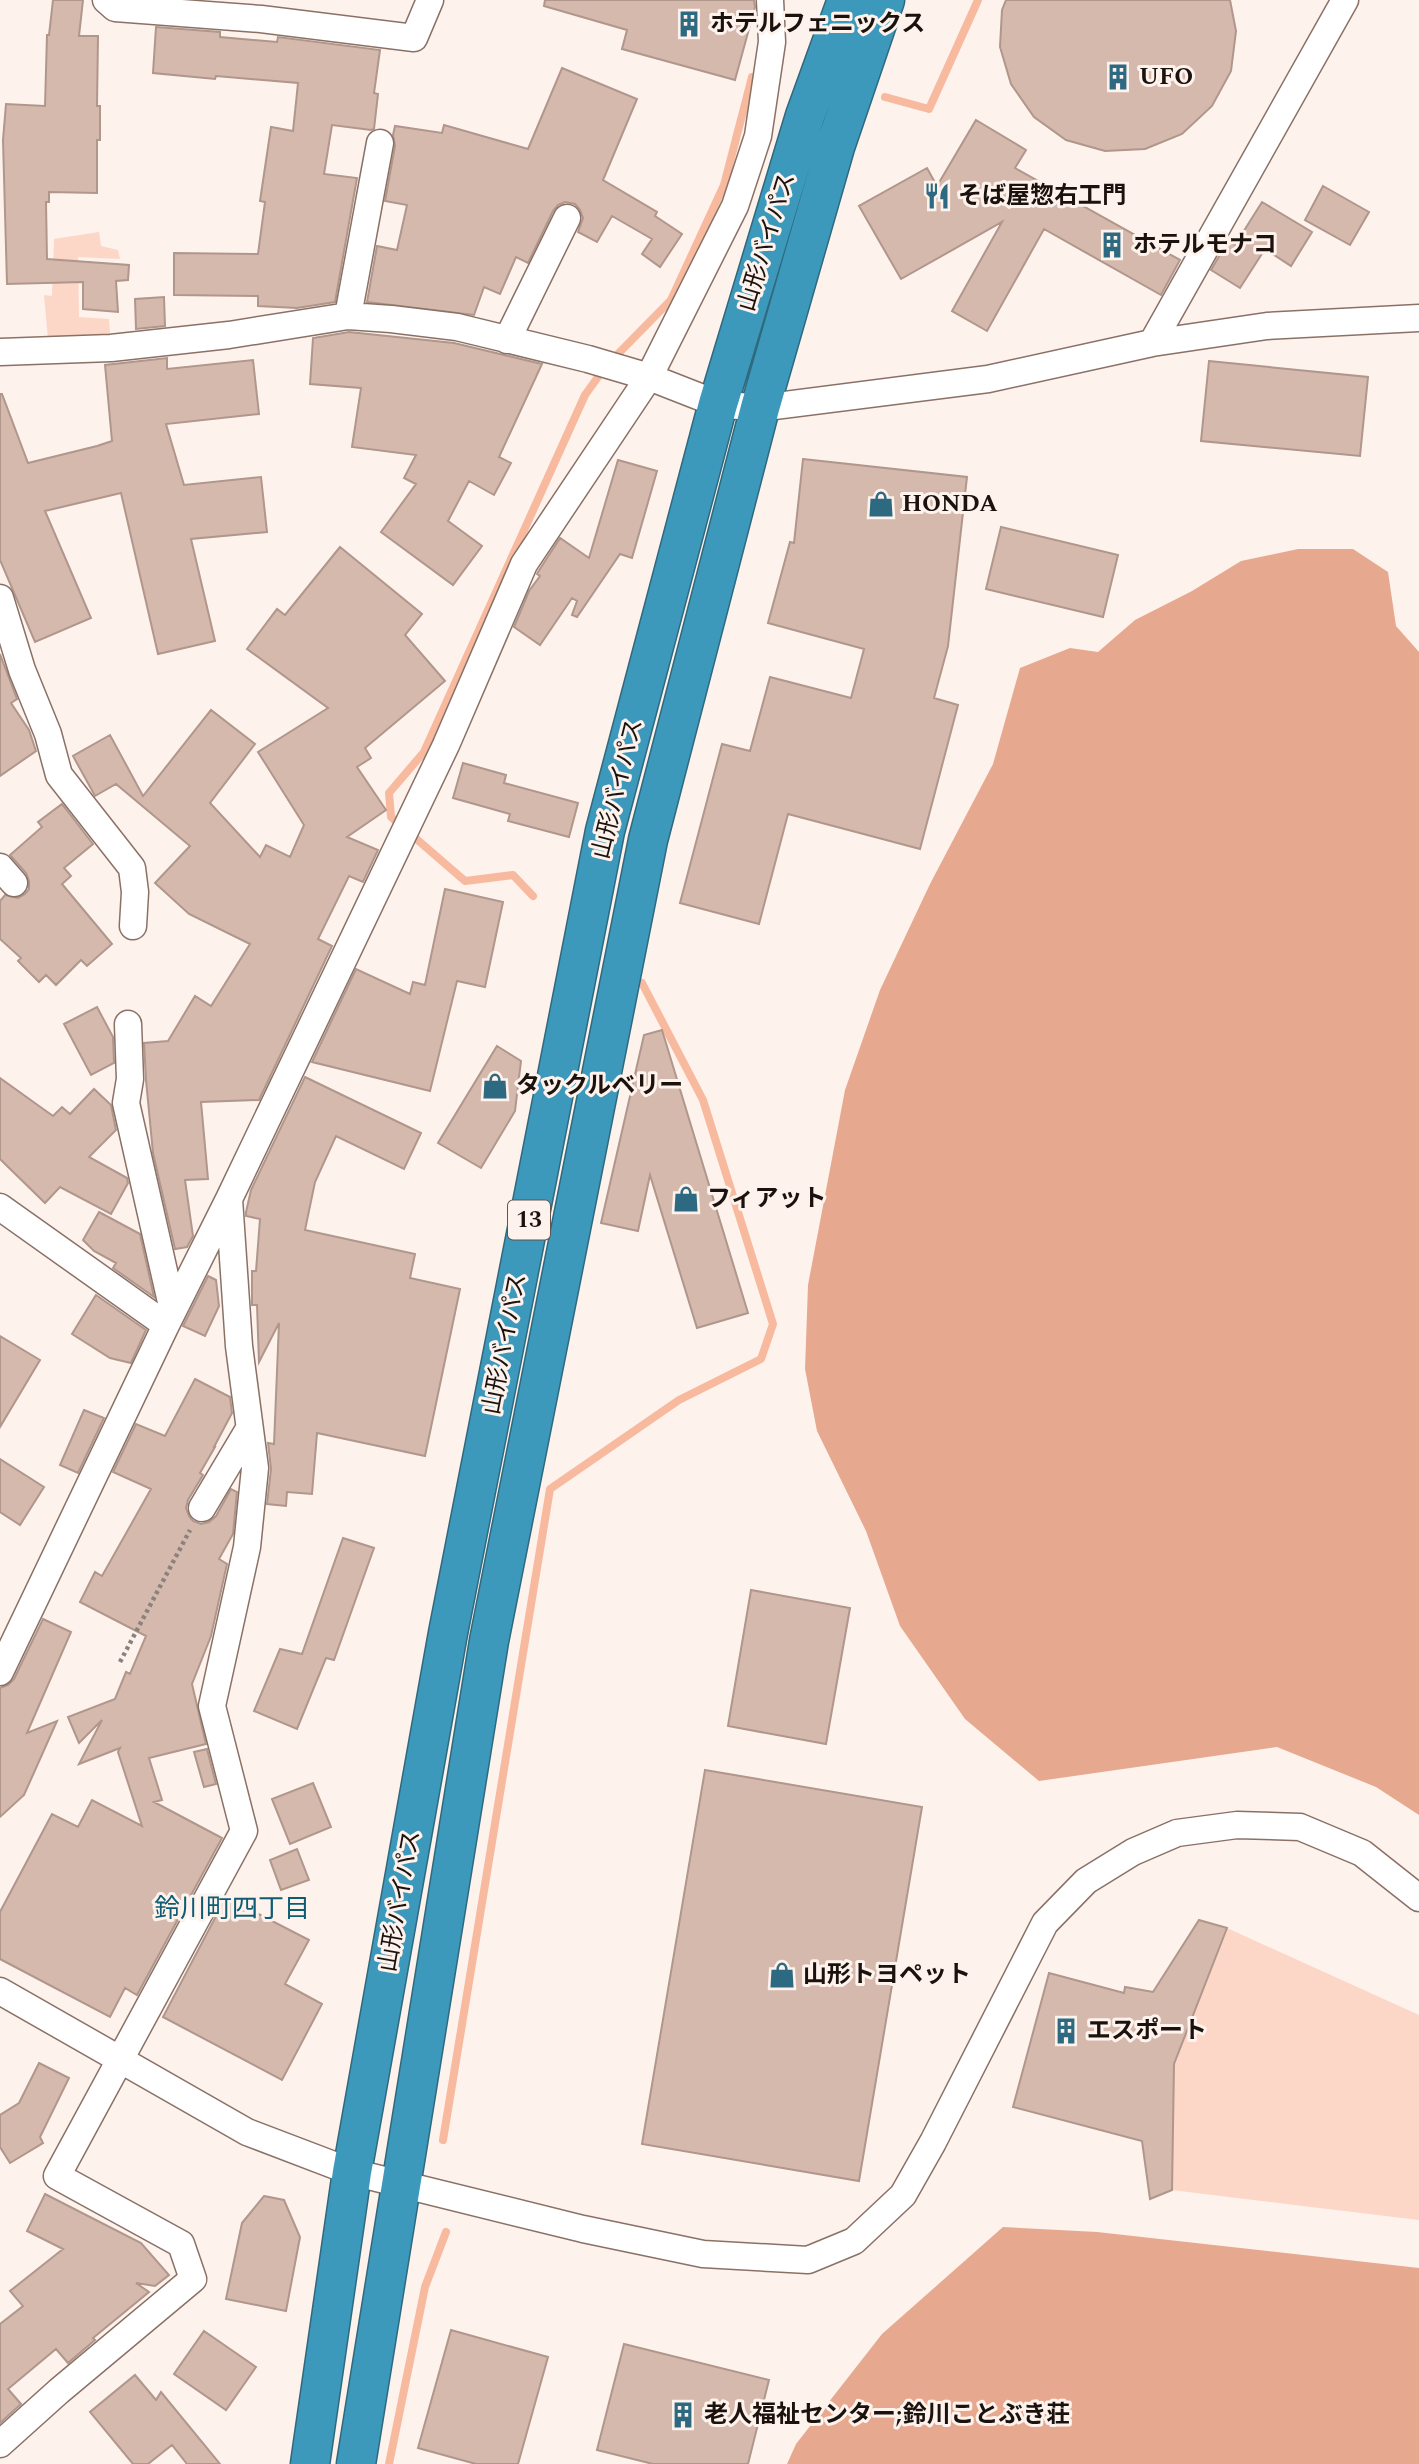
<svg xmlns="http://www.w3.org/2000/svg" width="1419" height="2464" viewBox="0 0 1419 2464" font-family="Spectral,'Noto Sans JP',serif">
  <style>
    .green { fill: #fcd6c6 }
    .forest { fill: #e6a98f }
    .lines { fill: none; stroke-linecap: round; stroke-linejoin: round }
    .stream { stroke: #f8ba9f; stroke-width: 8 }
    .building { fill: #d5b9ad; stroke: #b0968b; stroke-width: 2 }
    .minor-casing { stroke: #8a7166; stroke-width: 29 }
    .highway-casing { stroke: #30697e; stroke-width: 41 }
    .path { stroke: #8c817c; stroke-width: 4.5; stroke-dasharray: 3.5 3.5; stroke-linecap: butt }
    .minor { stroke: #fff; stroke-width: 26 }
    .highway { stroke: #3c99bb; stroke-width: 38 }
    .labels { text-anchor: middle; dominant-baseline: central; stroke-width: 6; stroke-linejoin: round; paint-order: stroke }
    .shield { fill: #fef2ed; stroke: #5f5450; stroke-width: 2 }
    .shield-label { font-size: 23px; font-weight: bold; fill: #1b110d }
    .poi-label { font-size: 24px; font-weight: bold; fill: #1b110d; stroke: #fef2ed; text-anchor: start }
    .street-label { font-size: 24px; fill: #1b110d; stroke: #fef2ed }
    .neighbourhood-label { font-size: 26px; fill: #0d5c74; stroke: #fef2ed }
  </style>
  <rect width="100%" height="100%" fill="#fef2ed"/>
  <path class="green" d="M99 232 101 246 118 250 120 259 78 257 79 317 109 319 111 348 49 350 44 295 52 296 54 239Z
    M1227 1928 1419 2015V2220L1172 2190 1174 2064Z"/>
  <path class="forest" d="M1298 549H1353L1388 572 1396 626 1419 652V1815L1376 1787 1277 1747 1039 1781 965 1719 900 1626 866 1531 817 1431 805 1369 808 1285 845 1090 880 990 930 884 993 764 1020 668 1070 648 1098 652 1135 620 1192 591 1241 561Z
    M1003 2227 1097 2232 1419 2268V2464H787L796 2444 882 2334Z"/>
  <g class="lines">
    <path class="stream" d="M885 97 929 109 978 0
      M612 360 671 300 724 185 752 77
      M533 896 513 875 465 881 391 817 389 793 424 752 585 395 603 370
      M443 2140 550 1489 679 1400 761 1359 773 1324 703 1100 642 983
      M389 2464 425 2287 446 2232"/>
  </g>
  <path class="building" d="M53 0H83L79 36H98L97 106H100V140H97V193L49 192V202H46L47 259 129 265 128 280 116 281 118 312 83 309V282L7 284 3 140 6 104 45 106 47 35H49Z
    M545 0H754L755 7 735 80 622 49 627 30 544 6Z
    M1006 0H1230L1236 31 1231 71 1212 106 1182 134 1145 149 1105 151 1066 140 1034 117 1011 84 1000 47 1002 10Z
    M156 27 220 32V37L277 42 278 37 380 50 374 93 378 94 374 129 371 130 332 125 324 174 357 178 335 302 297 308 258 306V296L174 295V253L258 254 265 202 260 201 271 127 293 131 298 83 216 76 215 79 153 73Z
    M562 68 637 99 603 180 657 212 655 216 682 234 660 267 642 254 652 239 612 216 597 242 578 232 583 218 580 210 575 204 565 202 558 205 553 211 528 263 516 257 500 294 484 287 474 315 367 302 377 246 397 250 407 205 385 201 395 146 393 135 395 126 442 133 444 125 528 149Z
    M976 120 1026 150 1015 168 1180 260 1161 295 1044 229 987 331 952 311 1002 222 901 279 859 206 927 168 937 186Z
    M1323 186 1369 212 1350 245 1305 220Z
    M1262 202 1312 232 1291 266 1265 249 1240 288 1211 270 1228 241 1235 245Z
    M164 297 165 326 136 329 135 299Z
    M349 332 454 343 542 364 499 457 511 463 494 495 469 481 448 521 482 546 453 585 381 532 416 484 404 478 416 455 352 447 361 388 310 384 313 338Z
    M167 358V369L253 360 259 414 166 424 184 485 261 477 267 532 191 539 215 641 158 654 121 493 45 511 91 618 35 642 0 560V394H2L28 463 97 446 112 441 105 365Z
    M1209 361 1368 377 1360 456 1201 441Z
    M803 459 967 477 948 646 934 698 958 705 920 849 788 814 759 924 680 903 722 744 750 751 770 677 851 698 864 649 768 623 790 542 794 543Z
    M618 460 657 471 632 558 620 554 577 617 572 615 577 601 572 598 540 645 514 627 529 591 540 576 537 574 538 572 560 538 589 558Z
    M1001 527 1118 555 1103 617 986 589Z
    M340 547 422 614 405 635 445 681 365 748 371 758 357 767 386 810 347 837 378 850 363 882 349 876 318 939 332 946 259 1100 201 1102 208 1179 185 1180 193 1236 187 1247 175 1249 153 1153 146 1080 144 1043 168 1041 195 996 211 1006 250 944 189 914 155 883 190 846 116 784 95 796 73 756 110 735 143 796 211 710 255 744 210 803 260 857 266 845 290 857 304 825 258 752 328 708 247 649 277 609 285 615Z
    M0 654 17 699 11 703 29 730 36 751 0 776Z
    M463 763 506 775 504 783 578 803 569 837 508 821 510 814 453 798Z
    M62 804 93 844 64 868 71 876 62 884 112 944 87 966 81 960 56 985 46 975 39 982 18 961 21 958 0 939V901L5 895 18 898 25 894 29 889V881L26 873 10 855 42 827 38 822Z
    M445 889 503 902 485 987 457 981 430 1091 312 1062 356 969 410 994 413 982 425 985Z
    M97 1007 113 1037 114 1063 91 1075 64 1024Z
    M662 1030 748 1313 697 1328 650 1175 638 1231 601 1223 644 1035Z
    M497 1046 521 1061 515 1111 481 1168 438 1143Z
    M305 1077 421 1133 404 1169 336 1136 315 1182 305 1230 415 1254 410 1278 460 1289 425 1456 317 1433 312 1494 287 1492 286 1506 267 1504 271 1469 268 1443 274 1444 279 1323 259 1362 257 1305H252V1271H256L260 1219 246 1216V1212L251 1190Z
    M0 1078 53 1116 62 1107 70 1114 94 1089 111 1105 116 1130 89 1157 127 1178 128 1183 111 1214 60 1187 45 1203 0 1159Z
    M99 1212 140 1234 154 1297 113 1268 116 1263 94 1251 83 1240Z
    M208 1276 216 1280 219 1306 205 1336 183 1326Z
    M96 1295 146 1330 131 1363 110 1358 72 1334Z
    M0 1336 40 1360 0 1427Z
    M195 1379 230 1397 232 1413 214 1447H215L200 1473 203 1475 188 1500 186 1508 189 1516 193 1521 201 1524 209 1522 216 1516 231 1489 237 1492 233 1534 219 1559 227 1564 211 1636 192 1684 206 1744 149 1758 162 1800 154 1802 222 1838 137 1995 125 1988 110 2017 0 1959V1912L52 1814 78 1827 92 1800 142 1826 118 1752 120 1748 79 1764 102 1720 79 1743 68 1717 115 1699 126 1672 130 1674 146 1636 80 1602 95 1572 102 1576 151 1489 113 1472 136 1424 165 1436Z
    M84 1410 104 1418 78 1473 60 1465Z
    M0 1459 44 1487 20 1525 0 1512Z
    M343 1538 374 1548 334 1660 326 1658 297 1729 254 1711 280 1649 302 1654Z
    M751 1590 850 1608 826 1744 728 1726Z
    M43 1619 71 1632 27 1733 57 1721 24 1795 0 1817V1688L8 1685 14 1679Z
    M207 1749 216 1784 204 1787 194 1752Z
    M705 1770 922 1807 859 2181 642 2144Z
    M313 1783 331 1827 290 1844 272 1799Z
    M297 1849 309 1880 281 1890 270 1860Z
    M226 1897 309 1940 285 1984 322 2004 282 2080 163 2017Z
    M1199 1920 1227 1928 1174 2064 1172 2190 1150 2199 1142 2141 1013 2107 1049 1973 1124 1993 1125 1987 1153 1992Z
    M39 2063 69 2078 40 2137 43 2143 10 2163 0 2147V2115L19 2103Z
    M45 2194 141 2243 169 2275 155 2286 136 2283 149 2292 93 2338 95 2340 68 2363 56 2349 8 2389 21 2404 0 2423V2324L23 2306 10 2291 63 2249 27 2231Z
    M264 2196 284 2200 300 2237 286 2311 226 2299 242 2223Z
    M451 2330 548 2357 518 2464H476L418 2448Z
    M204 2331 256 2367 226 2410 174 2374Z
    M624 2344 769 2380 748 2464H653L597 2450Z
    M135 2375 156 2400 161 2392 220 2464H187L172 2445 148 2464H133L90 2412Z"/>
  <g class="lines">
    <g class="minor-casing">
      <path id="minor" d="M106 0 115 8 261 19 414 38 430 0
        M770 0 772 42 758 136 735 206 649 377 718 404 760 408 988 379 1152 343 1267 326 1419 318
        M348 316 380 143
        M507 340 567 218
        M1152 343 1345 0
        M0 352 111 348 229 335 348 316 391 319 457 327 588 359 649 377 524 564 446 745 229 1199 239 1346 255 1468 247 1547 212 1706 244 1831 57 2176 181 2244 193 2279 59 2391 0 2444
        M0 598 22 670 48 734 59 775 132 868 135 892 133 926
        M0 867 14 883
        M128 1024 130 1079 126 1103 173 1311
        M0 1207 166 1325 229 1199
        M202 1508 249 1429
        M0 1672 166 1325
        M0 1991 247 2132 352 2172 583 2229 703 2254 808 2260 854 2241 903 2195 933 2142 1045 1923 1086 1881 1133 1852 1177 1833 1237 1825 1300 1827 1362 1853 1419 1898"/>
    </g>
    <g class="highway-casing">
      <path id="highway" d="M310 2464 352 2172 448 1633 605 831 718 404 805 116 847 0
        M356 2464 489 1641 648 840 760 408 835 147 885 0"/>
    </g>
    <path class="path" d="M120 1662 190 1530"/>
    <use href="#minor" class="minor"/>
    <use href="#highway" class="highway"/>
  </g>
  <defs>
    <g id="building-bare" transform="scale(2.1)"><path d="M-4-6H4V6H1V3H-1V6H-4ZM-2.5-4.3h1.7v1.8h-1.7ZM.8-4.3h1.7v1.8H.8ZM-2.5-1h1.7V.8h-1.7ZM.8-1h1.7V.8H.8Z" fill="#2d6a81" stroke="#fef2ed" stroke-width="2.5" paint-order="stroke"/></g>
    <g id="restaurant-bare" transform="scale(2.1)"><path d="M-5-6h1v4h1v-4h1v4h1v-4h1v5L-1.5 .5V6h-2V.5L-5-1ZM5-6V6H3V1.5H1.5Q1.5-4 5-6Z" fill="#2d6a81" stroke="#fef2ed" stroke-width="2.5" paint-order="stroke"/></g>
    <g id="shop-bare" transform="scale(2.1)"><path d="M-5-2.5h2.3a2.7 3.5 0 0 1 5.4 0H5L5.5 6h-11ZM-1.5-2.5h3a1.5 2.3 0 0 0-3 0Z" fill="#2d6a81" stroke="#fef2ed" stroke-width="2.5" paint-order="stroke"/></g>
  </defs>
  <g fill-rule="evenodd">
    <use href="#building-bare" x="689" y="24"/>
    <use href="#building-bare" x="1118" y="77"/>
    <use href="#restaurant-bare" x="937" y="196"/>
    <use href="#building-bare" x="1112" y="245"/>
    <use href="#shop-bare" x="881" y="504"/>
    <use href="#shop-bare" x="495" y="1086"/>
    <use href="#shop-bare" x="686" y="1199"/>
    <use href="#shop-bare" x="782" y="1975"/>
    <use href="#building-bare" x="1066" y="2031"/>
    <use href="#building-bare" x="683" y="2415"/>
  </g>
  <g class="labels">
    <rect class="shield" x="508" y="1200.5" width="42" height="39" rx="5"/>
    <g class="shield-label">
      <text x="529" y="1220">13</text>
    </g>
    <g class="poi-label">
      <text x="710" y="24">ホテルフェニックス</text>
      <text x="1139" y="77">UFO</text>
      <text x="958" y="196">そば屋惣右工門</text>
      <text x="1133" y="245">ホテルモナコ</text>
      <text x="902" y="504">HONDA</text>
      <text x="516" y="1086">タックルベリー</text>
      <text x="707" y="1199">フィアット</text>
      <text x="803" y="1975">山形トヨペット</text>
      <text x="1087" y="2031">エスポート</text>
      <text x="704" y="2415">老人福祉センター;鈴川ことぶき荘</text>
    </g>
    <g class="street-label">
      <text transform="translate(767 242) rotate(-73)">山形バイパス</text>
      <text transform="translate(618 789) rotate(-76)">山形バイパス</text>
      <text transform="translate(505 1344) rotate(-79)">山形バイパス</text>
      <text transform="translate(400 1901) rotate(-80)">山形バイパス</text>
    </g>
    <g class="neighbourhood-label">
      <text x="232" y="1909">鈴川町四丁目</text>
    </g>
  </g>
</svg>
